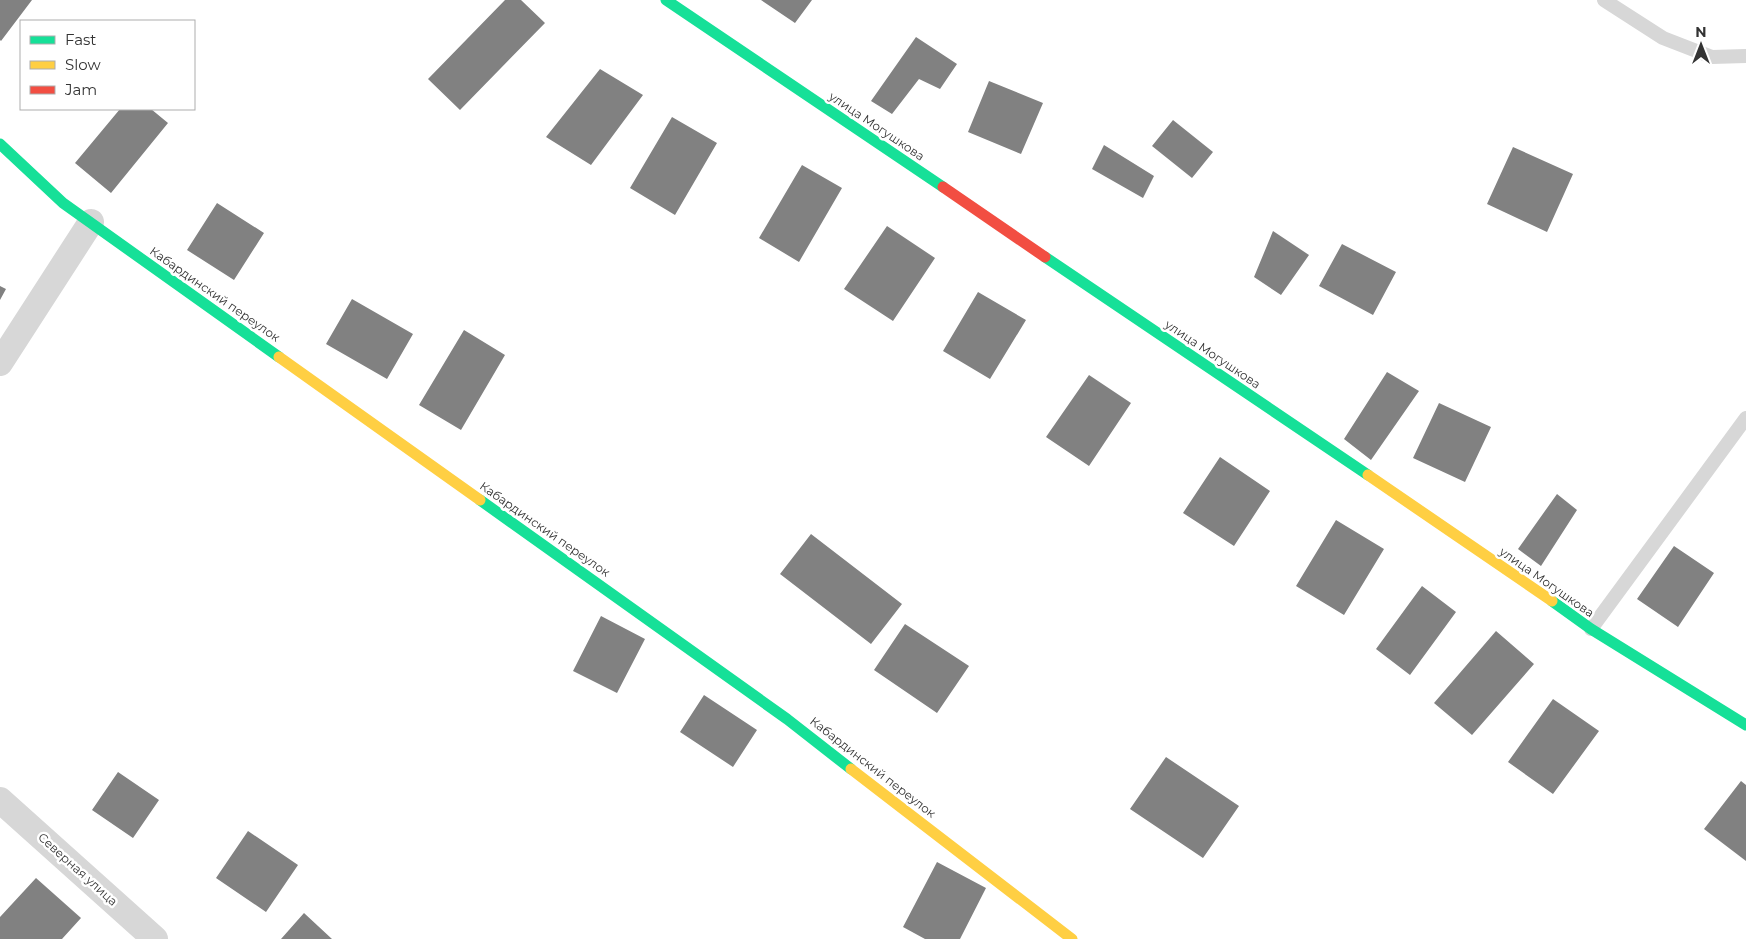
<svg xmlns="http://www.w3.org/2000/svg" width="1746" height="939" viewBox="0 0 1746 939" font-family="Montserrat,sans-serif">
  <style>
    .building { fill: #818181 }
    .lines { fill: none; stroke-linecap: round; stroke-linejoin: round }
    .lane { stroke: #d7d7d7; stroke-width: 14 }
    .street { stroke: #d7d7d7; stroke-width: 26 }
    .fast { stroke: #16e098; stroke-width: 11 }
    .slow { stroke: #ffcf43; stroke-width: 11 }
    .jam { stroke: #f24e42; stroke-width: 11 }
    .labels { text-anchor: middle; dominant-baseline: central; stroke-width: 5; stroke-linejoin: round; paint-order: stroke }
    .street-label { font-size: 12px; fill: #333; stroke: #fff }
  </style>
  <rect width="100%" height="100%" fill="#fff"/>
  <path class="building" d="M0 0H32L1 41 0 40Z
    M505 0H521L545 23 460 110 428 79Z
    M761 0H812L795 23Z
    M916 37 957 64 940 89 919 79 892 114 871 101Z
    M600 69 643 95 591 165 546 137Z
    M989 81 1043 103 1021 154 968 132Z
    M120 109H151L168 123 111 193 75 163Z
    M672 117 717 143 675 215 630 188Z
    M1173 120 1213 152 1192 178 1152 146Z
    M1104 145 1154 176 1143 198 1092 169Z
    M1513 147 1573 174 1547 232 1487 204Z
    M802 165 842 188 799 262 759 238Z
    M217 203 264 233 234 280 187 250Z
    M887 226 935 258 893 321 844 289Z
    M1273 231 1309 255 1281 295 1254 277Z
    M1342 244 1396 272 1373 315 1319 286Z
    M0 286 6 289 0 300Z
    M978 292 1026 320 990 379 943 351Z
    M352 299 413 334 387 379 326 344Z
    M464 330 505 355 461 430 419 405Z
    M1387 372 1419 391 1371 460 1344 439Z
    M1089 375 1131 403 1089 466 1046 437Z
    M1439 403 1491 427 1465 482 1413 458Z
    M1220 457 1270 491 1234 546 1183 513Z
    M1557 494 1577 510 1541 566 1518 549Z
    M1336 520 1384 549 1344 615 1296 586Z
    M811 534 902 604 871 644 780 574Z
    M1674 546 1714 573 1678 627 1637 599Z
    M1422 586 1456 612 1410 675 1376 649Z
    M601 616 645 639 617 693 573 671Z
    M905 624 969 666 937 713 874 670Z
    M1496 631 1534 664 1472 735 1434 703Z
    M704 695 757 730 733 767 680 732Z
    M1553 699 1599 731 1553 794 1508 762Z
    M1166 757 1239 806 1203 858 1130 809Z
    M118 772 159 800 133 838 92 810Z
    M1741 781 1746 785V861L1704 829Z
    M248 831 298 865 266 912 216 878Z
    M937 862 986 888 960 939H925L903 927Z
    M36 878 81 918 62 939H0V917Z
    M304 913 332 939H281Z"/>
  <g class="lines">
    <path class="lane" d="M1604 0 1663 38 1712 57 1746 56
      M1591 629 1746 418"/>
    <path class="street" d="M0 363 91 222
      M0 800 155 939"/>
    <path class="fast" d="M666 0 943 187
      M0 144 63 203 279 357
      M1045 257 1368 475
      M480 500 787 719 851 769
      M1552 601 1591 629 1746 725"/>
    <path class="slow" d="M279 357 480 500
      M1368 475 1552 601
      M851 769 1072 939"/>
    <path class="jam" d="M943 187 1045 257"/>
  </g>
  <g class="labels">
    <g class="street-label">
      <text transform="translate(877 126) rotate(34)">улица Могушкова</text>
      <text transform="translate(215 294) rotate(35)">Кабардинский переулок</text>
      <text transform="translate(1213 354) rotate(34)">улица Могушкова</text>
      <text transform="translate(545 529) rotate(35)">Кабардинский переулок</text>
      <text transform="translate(1547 582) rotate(35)">улица Могушкова</text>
      <text transform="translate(873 767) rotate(38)">Кабардинский переулок</text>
      <text transform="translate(78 869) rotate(42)">Северная улица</text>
    </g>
  </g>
  <rect x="20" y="20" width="175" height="90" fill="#ffffff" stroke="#adadad"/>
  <rect x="30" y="36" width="25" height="8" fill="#16e098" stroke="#adadad"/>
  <text x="65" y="45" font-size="15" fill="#333333">Fast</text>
  <rect x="30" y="61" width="25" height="8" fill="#ffcf43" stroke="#adadad"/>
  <text x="65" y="70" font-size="15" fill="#333333">Slow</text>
  <rect x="30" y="86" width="25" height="8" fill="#f24e42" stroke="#adadad"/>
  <text x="65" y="95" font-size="15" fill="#333333">Jam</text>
  <g transform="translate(1701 45)" stroke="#ffffff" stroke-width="4" paint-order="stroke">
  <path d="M0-4L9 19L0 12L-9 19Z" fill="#333333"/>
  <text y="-8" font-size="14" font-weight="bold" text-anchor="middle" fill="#333333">N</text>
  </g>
</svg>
